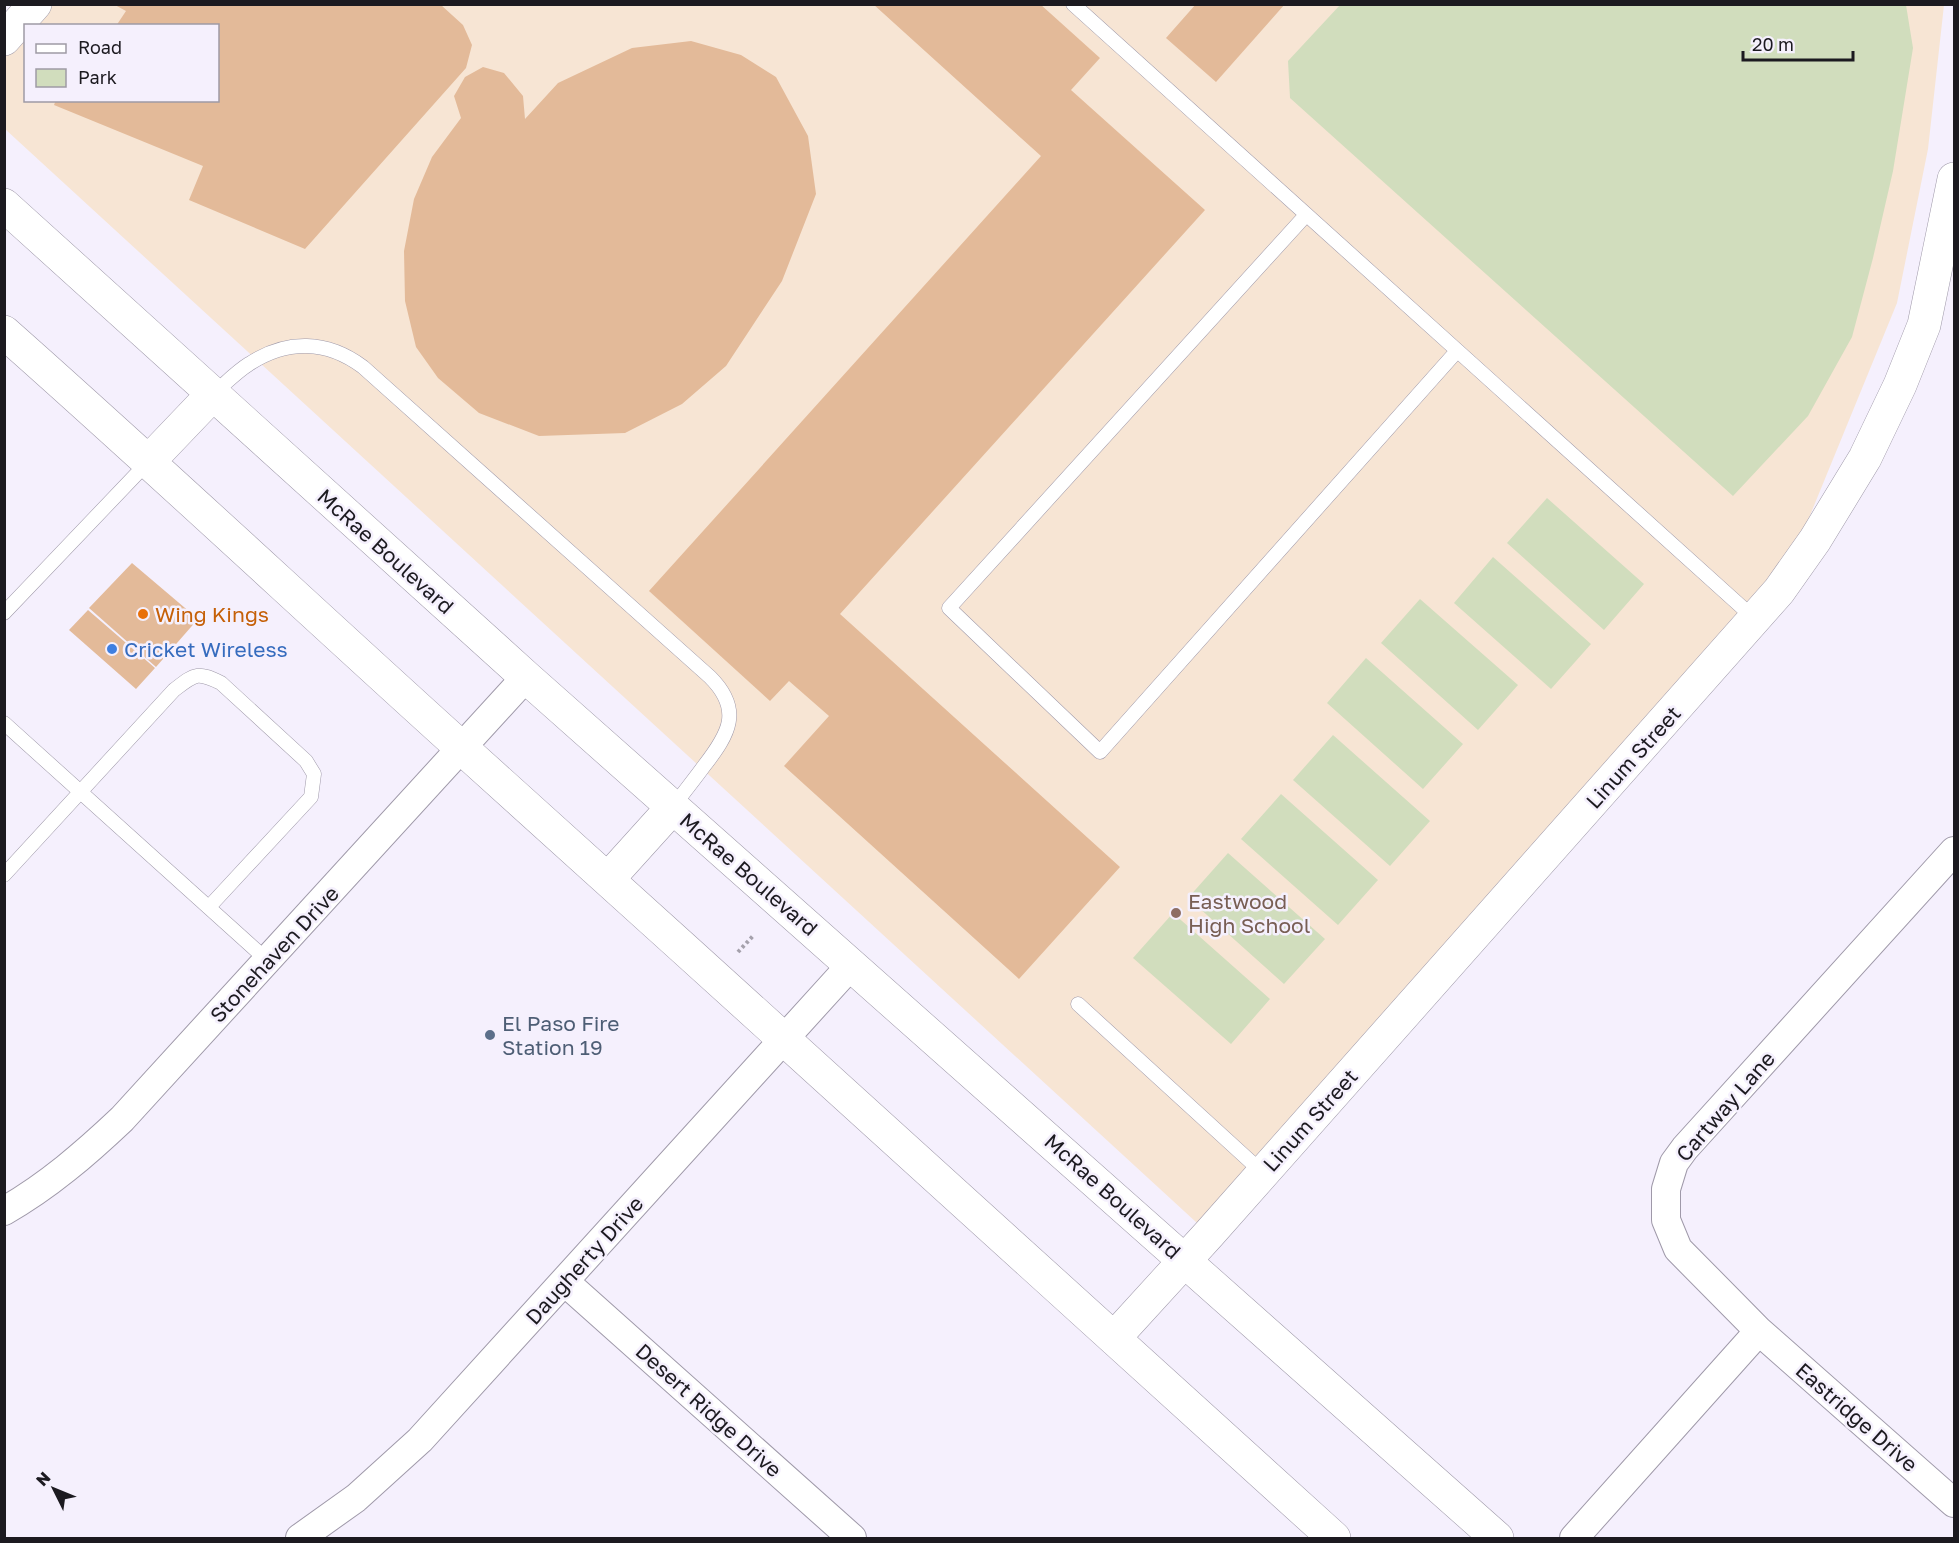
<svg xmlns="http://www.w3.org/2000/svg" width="1959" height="1543" viewBox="0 0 1959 1543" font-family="'Golos Text',sans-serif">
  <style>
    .education { fill: #f7e5d4; fill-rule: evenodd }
    .green { fill: #d1ddbd }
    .building { fill: #e3ba99 }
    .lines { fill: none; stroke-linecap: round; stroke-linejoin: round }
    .lane-casing { stroke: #9f99a9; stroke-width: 15 }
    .street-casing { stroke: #9f99a9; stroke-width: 30 }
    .secondary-casing { stroke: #9f99a9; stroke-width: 34 }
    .path { stroke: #a5a1ac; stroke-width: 4; stroke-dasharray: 3 3; stroke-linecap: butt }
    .lane { stroke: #fff; stroke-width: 14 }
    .street { stroke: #fff; stroke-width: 28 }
    .secondary { stroke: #fff; stroke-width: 33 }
    .food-dot { fill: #e8710a; stroke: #f5f0fd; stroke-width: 2 }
    .shop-dot { fill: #3f7fe0; stroke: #f5f0fd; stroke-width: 2 }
    .education-dot { fill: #8d6e63; stroke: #f5f0fd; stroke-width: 2 }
    .service-dot { fill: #5c6f8a; stroke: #f5f0fd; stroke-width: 2 }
    .labels { text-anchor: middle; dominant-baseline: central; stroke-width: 5; stroke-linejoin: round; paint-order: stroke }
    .street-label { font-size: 21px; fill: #1c1a20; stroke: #f5f0fd }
    .food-label { font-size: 21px; fill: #c56008; stroke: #f5f0fd; text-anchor: start }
    .shop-label { font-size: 21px; fill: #366cbe; stroke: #f5f0fd; text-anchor: start }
    .education-label { font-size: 21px; fill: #785e54; stroke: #f5f0fd; text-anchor: start }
    .service-label { font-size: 21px; fill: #4e5e75; stroke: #f5f0fd; text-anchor: start }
  </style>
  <rect width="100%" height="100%" fill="#f5f0fd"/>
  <path class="education" d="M42 4 1944 5 1928 149 1897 303 1779 591 1209 1234 5 129 4 43ZM26 26H218V100H26Z"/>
  <path class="green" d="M1340 5H1906L1913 48 1893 171 1873 258 1852 337 1808 416 1733 496 1290 98 1288 61Z
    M1547 498 1644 584 1604 630 1507 543Z
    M1493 557 1591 644 1551 689 1454 603Z
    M1420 599 1518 685 1478 730 1381 643Z
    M1366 658 1463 744 1423 789 1327 703Z
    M1333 735 1430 821 1390 866 1293 780Z
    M1281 794 1378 880 1338 925 1241 839Z
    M1228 853 1325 939 1284 984 1188 898Z
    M1173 913 1270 999 1231 1044 1133 958Z"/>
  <path class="building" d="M873 4H1040L1100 58 1071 90 1205 210 840 614 1120 867 1019 979 784 766 829 716 789 681 770 701 649 591 1041 156Z
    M1196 4H1285L1216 82 1166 38Z
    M115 5H441L463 25 472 45 466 68 305 249 189 200 203 166 54 105 56 100H218V26H116L126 11Z
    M691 41 741 55 776 77 808 136 816 194 782 281 726 366 682 404 625 433 539 436 479 413 438 378 416 347 405 301 404 251 414 199 432 157 461 118 454 96 465 77 483 67 504 73 523 96 525 119 558 83 632 48Z
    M132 563 198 619 156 667 89 608Z
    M88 610 155 668 136 689 69 630Z"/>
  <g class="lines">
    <g class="lane-casing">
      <path id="lane" d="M1073 4 1755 619
        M1306 215 949 608 1100 752 1457 351
        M213 394C225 384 236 372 249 364 287 339 327 340 363 367L710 677C743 710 729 734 704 766 694 780 683 793 673 807
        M4 613 149 461
        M4 723 268 961
        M4 875 174 690C195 674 197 671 221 683L306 761 314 774 311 797 209 907
        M1078 1004 1263 1173"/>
    </g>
    <g class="street-casing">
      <path id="street" d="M1954 851 1685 1148 1674 1163 1666 1189V1220L1678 1249 1759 1331 1954 1503
        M4 1211C48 1186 86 1153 122 1119L526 677
        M565 1282 852 1538
        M300 1538 356 1498 420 1440 852 964
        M1574 1538 1759 1331"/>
    </g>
    <g class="secondary-casing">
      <path id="secondary" d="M4 39 35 4
        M4 205 526 677 1497 1538
        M4 332C160 470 311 612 465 751 755 1013 1046 1274 1334 1538
        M149 461 213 394
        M608 879 673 807
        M1115 1337 1209 1234 1779 591 1815 540 1865 458 1900 385 1924 325 1954 179"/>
    </g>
    <path class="path" d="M738 952 753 936"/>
    <use href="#lane" class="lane"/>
    <use href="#street" class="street"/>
    <use href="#secondary" class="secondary"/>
  </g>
  <circle class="food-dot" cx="143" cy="614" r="6"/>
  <circle class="shop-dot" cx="112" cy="649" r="6"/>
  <circle class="education-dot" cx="1176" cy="913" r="6"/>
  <circle class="service-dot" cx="490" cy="1035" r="6"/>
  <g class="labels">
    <g class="street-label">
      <text transform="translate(386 551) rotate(42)">McRae Boulevard</text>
      <text transform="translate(1633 757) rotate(-48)">Linum Street</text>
      <text transform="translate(749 874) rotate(41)">McRae Boulevard</text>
      <text transform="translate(274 954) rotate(-47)">Stonehaven Drive</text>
      <text transform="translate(1725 1106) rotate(-49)">Cartway Lane</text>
      <text transform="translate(1310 1120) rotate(-48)">Linum Street</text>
      <text transform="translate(1113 1196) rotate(42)">McRae Boulevard</text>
      <text transform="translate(584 1260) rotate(-48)">Daugherty Drive</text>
      <text transform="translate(709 1410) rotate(42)">Desert Ridge Drive</text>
      <text transform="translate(1857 1417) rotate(41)">Eastridge Drive</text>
    </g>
    <g class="food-label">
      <text x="155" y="614">Wing Kings</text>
    </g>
    <g class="shop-label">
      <text x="124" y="649">Cricket Wireless</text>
    </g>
    <g class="education-label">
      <text x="1188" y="901">Eastwood<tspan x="1188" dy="24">High School</tspan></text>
    </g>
    <g class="service-label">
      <text x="502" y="1023">El Paso Fire<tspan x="502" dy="24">Station 19</tspan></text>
    </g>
  </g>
  <rect width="1959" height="1543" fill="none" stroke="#1c1a20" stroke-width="12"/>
  <rect x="24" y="24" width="195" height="78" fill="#f5f0fd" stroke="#9e9aa5" stroke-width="1.5"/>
  <rect x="36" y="44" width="30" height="9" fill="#ffffff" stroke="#9e9aa5" stroke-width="1.5"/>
  <text x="78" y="54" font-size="18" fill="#1c1a20">Road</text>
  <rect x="36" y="69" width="30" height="18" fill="#d1ddbd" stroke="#9e9aa5" stroke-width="1.5"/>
  <text x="78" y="84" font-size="18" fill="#1c1a20">Park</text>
  <g transform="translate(54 1489) rotate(313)" stroke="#f5f0fd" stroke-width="4.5" paint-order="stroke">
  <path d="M0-4.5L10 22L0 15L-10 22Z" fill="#1c1a20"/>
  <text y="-9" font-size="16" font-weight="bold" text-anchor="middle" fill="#1c1a20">N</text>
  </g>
  <path d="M1743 51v9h110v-9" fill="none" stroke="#1c1a20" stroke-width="3"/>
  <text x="1752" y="51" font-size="18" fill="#1c1a20" stroke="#f5f0fd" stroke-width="4.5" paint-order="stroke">20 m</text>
</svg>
